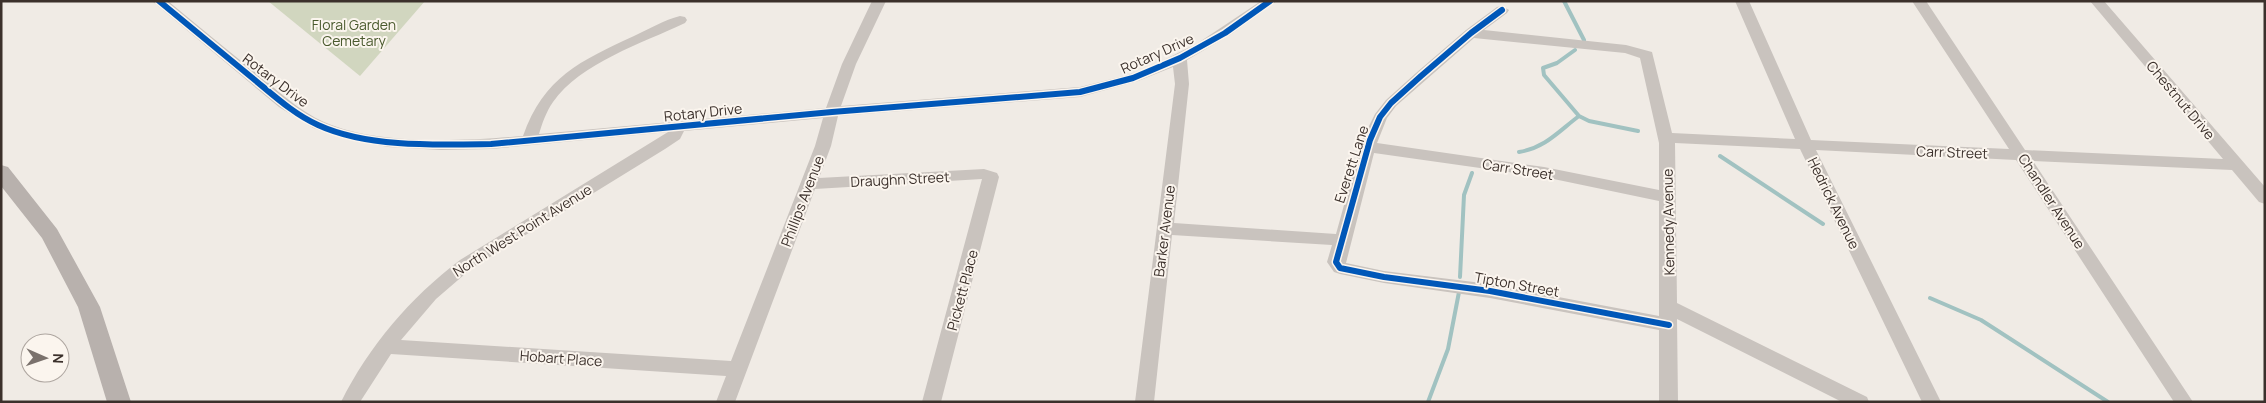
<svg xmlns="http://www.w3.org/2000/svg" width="2266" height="403" viewBox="0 0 2266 403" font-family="Manrope,sans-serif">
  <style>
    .green { fill: #d1d6bf }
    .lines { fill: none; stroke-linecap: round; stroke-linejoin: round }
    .stream { stroke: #a1c2c1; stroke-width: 4 }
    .minor { fill: #c9c3be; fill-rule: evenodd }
    .major { fill: #b8b1ad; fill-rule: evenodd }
    .cycleway-casing { stroke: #fbf5ee; stroke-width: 9 }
    .cycleway { stroke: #0057b8; stroke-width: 6 }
    .labels { text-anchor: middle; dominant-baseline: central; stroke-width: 4; stroke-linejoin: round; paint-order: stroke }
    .park-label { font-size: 14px; fill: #4a5a2e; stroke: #fbf5ee }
    .street-label { font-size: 14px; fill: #3b302b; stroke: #fbf5ee }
  </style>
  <rect width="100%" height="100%" fill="#f0ebe5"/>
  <path class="green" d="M268 1H425L360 76Z"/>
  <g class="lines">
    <path class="stream" d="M1564 1 1584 40
      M1575 50 1557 63 1543 68 1544 75 1579 116 1589 121 1638 131
      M1519 152C1545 148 1559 131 1579 116
      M1720 156 1823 224
      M1460 277 1464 195 1472 173
      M1930 298 1981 320 2108 402
      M1428 402 1448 349 1459 292"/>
    <path class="minor" d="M152 1H168C197 25 226 49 256 73 277 90 299 111 324 122 379 146 464 141 523 136 544 77 580 61 634 36 649 29 664 20 680 16L685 17 687 20 685 23C643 43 580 63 553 102 546 112 542 124 539 134L826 108 842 64 872 1H886L856 64 841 106 1080 87 1128 75 1152 66 1198 43 1261 1H1277L1230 35 1187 60 1189 84 1174 223 1336 234 1362 140 1375 114 1386 100 1416 73 1466 30 1497 7 1502 6 1509 10 1507 13 1484 30 1626 45 1652 52 1672 133 1795 139 1735 1H1749L1811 140 2009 149 1912 1H1926L2025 150 2223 159 2090 1H2104L2265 187V204L2259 202 2232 170 2033 161 2193 402H2174L2016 160 1816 150 1941 402H1922L1800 149 1675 143 1677 303 1867 397 1869 402H1842L1677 319 1678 402H1659V330L1490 298 1384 283 1340 274 1334 272 1327 262 1332 245 1172 235 1154 402H1135L1175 84 1173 67 1138 81 1080 97 838 116 831 146 819 178 984 169 997 173 999 177 941 402H922L982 179 815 189 735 402H716L726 376 391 354 360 402H341C369 346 410 298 460 260L668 132 491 149 441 150 388 147 347 139 313 128 279 107ZM1474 38 1625 53 1640 58 1659 143V190L1544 167 1377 143 1387 118 1396 106ZM823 118 815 146 731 361 401 340 436 299 472 268 665 149 680 139 684 131ZM1374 153 1544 177 1659 201V316L1490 284 1384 271 1346 263Z"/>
    <path class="major" d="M1 165 8 167 57 229 100 307 131 402H107L78 307 42 238 1 186Z"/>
    <g class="cycleway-casing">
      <path id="cycleway" d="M159 1C189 26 220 51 250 76 271 93 293 114 318 125 368 148 438 145 491 144L832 112 1080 92 1133 78 1180 58 1225 33 1270 1
        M1502 10 1471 33 1421 76 1391 103 1380 117 1370 140 1336 262 1340 268 1384 277 1490 291 1669 325"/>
    </g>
    <use href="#cycleway" class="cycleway"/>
  </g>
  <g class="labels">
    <g class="park-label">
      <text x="354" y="24">Floral Garden<tspan x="354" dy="16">Cemetary</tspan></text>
    </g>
    <g class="street-label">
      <text transform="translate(1157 53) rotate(-24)">Rotary Drive</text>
      <text transform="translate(276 80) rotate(37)">Rotary Drive</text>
      <text transform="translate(2181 100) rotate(50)">Chestnut Drive</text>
      <text transform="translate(703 112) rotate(-6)">Rotary Drive</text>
      <text transform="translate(1952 152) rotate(2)">Carr Street</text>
      <text transform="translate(1351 164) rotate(-72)">Everett Lane</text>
      <text transform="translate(1518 169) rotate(9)">Carr Street</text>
      <text transform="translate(900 179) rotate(-3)">Draughn Street</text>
      <text transform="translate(802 201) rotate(-69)">Phillips Avenue</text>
      <text transform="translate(2052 201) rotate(57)">Chandler Avenue</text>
      <text transform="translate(1834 203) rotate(64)">Hedrick Avenue</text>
      <text transform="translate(1668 222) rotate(-91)">Kennedy Avenue</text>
      <text transform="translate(522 230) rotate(-32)">North West Point Avenue</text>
      <text transform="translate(1164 231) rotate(-83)">Barker Avenue</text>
      <text transform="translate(1517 284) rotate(10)">Tipton Street</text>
      <text transform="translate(962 290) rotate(-75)">Pickett Place</text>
      <text transform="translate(561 358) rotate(4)">Hobart Place</text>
    </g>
  </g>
  <rect width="2266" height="403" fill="none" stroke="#3b302b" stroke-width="5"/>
  <g transform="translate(45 358) rotate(92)"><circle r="24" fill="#fbf5ee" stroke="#aea6a0"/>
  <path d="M0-4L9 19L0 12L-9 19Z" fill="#7a716c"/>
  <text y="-8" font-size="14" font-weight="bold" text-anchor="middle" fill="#3b302b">N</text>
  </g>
</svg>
